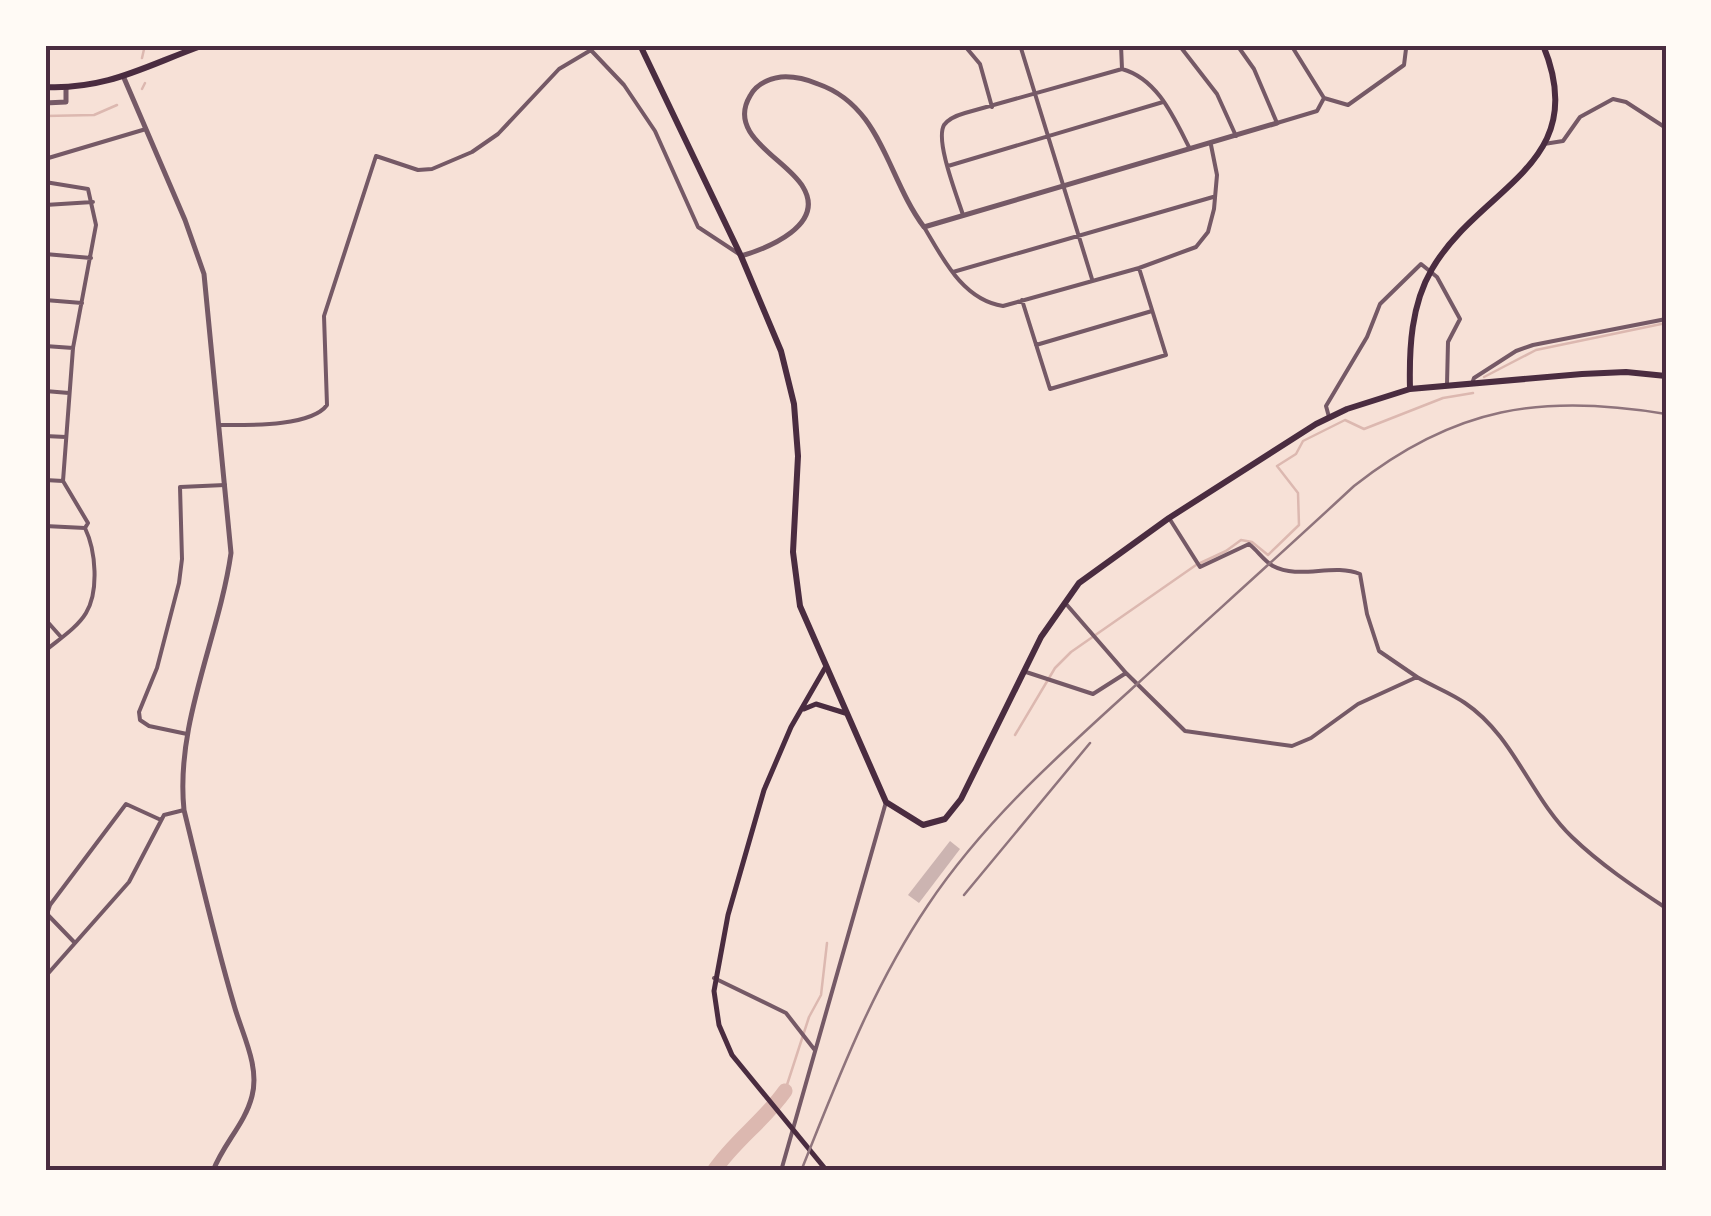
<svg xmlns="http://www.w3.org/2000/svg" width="1711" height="1216" viewBox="0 0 1711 1216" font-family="'PT Sans Narrow',sans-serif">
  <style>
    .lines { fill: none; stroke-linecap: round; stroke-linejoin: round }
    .stream { stroke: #dcb8b0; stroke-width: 2.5 }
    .river { stroke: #dcb8b0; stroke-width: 15 }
    .building { fill: #ccb4b1 }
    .minor { stroke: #755966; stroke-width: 4 }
    .tertiary { stroke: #755966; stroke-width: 5 }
    .secondary { stroke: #4a2c40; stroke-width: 5 }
    .primary { stroke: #4a2c40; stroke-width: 6 }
    .rail { stroke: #8f747c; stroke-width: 2.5 }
    .neatline { fill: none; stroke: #4a2c40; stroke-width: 4 }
  </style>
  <rect width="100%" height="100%" fill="#f7e1d7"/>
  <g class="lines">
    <path class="stream" d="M142 58 145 45
      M142 89 145 83
      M45 116 94 115 117 105
      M1484 377 1536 350 1666 323
      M1015 735 1055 668 1071 652 1196 565 1226 551 1241 540 1252 542 1268 555 1299 525 1298 493 1277 466 1296 454 1303 441 1345 420 1364 429 1443 398 1473 393
      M785 1091 809 1017 821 995 827 943"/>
    <path class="river" d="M714 1171C734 1141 764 1121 785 1091"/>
  </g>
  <path class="building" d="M950 841 960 849 919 903 908 895Z"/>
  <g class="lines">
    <path class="minor" d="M586 45 624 85 655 131 698 227 739 254
      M964 45 980 64 992 107
      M1020 45 1092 279
      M1121 45 1122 69
      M1179 45 1217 94 1236 136
      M1237 45 1254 69 1277 123 1317 111 1324 98
      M1291 45 1324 98 1348 105 1404 65 1406 49 1403 45
      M1544 144 1563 141 1580 117 1613 99 1626 102 1666 128
      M45 159 146 129
      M948 166 1163 102
      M45 182 88 189 96 225 73 348 63 481 88 523 85 528C96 551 99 591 86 613 77 628 58 640 45 651
      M45 205 93 202
      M963 215C957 196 935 141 944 125 949 118 958 115 965 113L1122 69C1158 79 1174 118 1190 149
      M924 227C943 259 963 300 1003 306L1139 268 1196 247 1208 232 1214 209 1217 175 1211 145
      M45 254 91 258
      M953 272 1213 197
      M45 300 82 303
      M1022 300 1050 389 1166 355 1139 268
      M1036 345 1152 311
      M45 346 73 348
      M1472 384 1474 378 1516 351 1533 345 1666 319
      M45 391 69 393
      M1329 417 1326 406 1367 337 1380 304 1421 264 1437 277 1460 319 1448 342 1447 384
      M220 425C247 425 311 427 327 405L324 316 376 156 418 170 432 169 472 152 498 134 559 69 591 50
      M45 436 66 437
      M45 480 63 481
      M1169 518 1200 567 1249 544C1258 551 1264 561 1273 566 1299 580 1333 563 1360 574L1367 614 1379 651 1417 677
      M45 526 85 528
      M1067 605 1126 673
      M45 619 61 637
      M1026 672 1093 694 1126 673 1185 731 1292 746 1311 738 1358 704 1417 677C1432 686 1451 693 1465 703 1514 736 1531 798 1572 837 1600 864 1634 887 1666 908
      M187 734 149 726 140 720 139 712 157 668 179 583 182 559 180 487 225 485
      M75 943 47 914 50 905 126 804 161 820
      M45 977 129 882 164 815 184 810
      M714 978 786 1013 814 1049
      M781 1171 886 802"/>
    <path class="tertiary" d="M124 78 185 220 204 274 231 553C219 638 175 723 184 810 200 875 215 941 234 1005 242 1034 260 1066 252 1096 245 1124 223 1144 213 1171
      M45 103 66 102V88
      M741 256C768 248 826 225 803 187 787 159 726 136 750 96 756 84 768 79 781 77 794 76 806 79 818 84 882 106 887 178 924 227L1277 123"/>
    <path class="secondary" d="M825 668 791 727 764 790 728 915 714 991 719 1025 732 1055 827 1171
      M804 709 816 704 845 713"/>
    <path class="primary" d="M640 45 741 256 781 351 794 404 798 456 793 552 800 606 886 802 923 825 945 819 961 799 1041 637 1079 583 1169 518 1316 424 1347 409 1410 389 1582 374 1626 372 1666 376
      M45 87C108 90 147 65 204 45
      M1410 389C1409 348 1411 305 1432 269 1480 186 1593 165 1543 45"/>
    <path class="rail" d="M964 895 1090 743
      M801 1171C838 1079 872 988 928 905 984 821 1061 753 1136 685 1208 619 1282 553 1354 486 1454 407 1542 393 1666 414"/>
  </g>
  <rect width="1711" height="1216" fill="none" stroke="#fffaf5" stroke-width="95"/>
  <rect x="48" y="48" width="1616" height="1120" class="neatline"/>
</svg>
